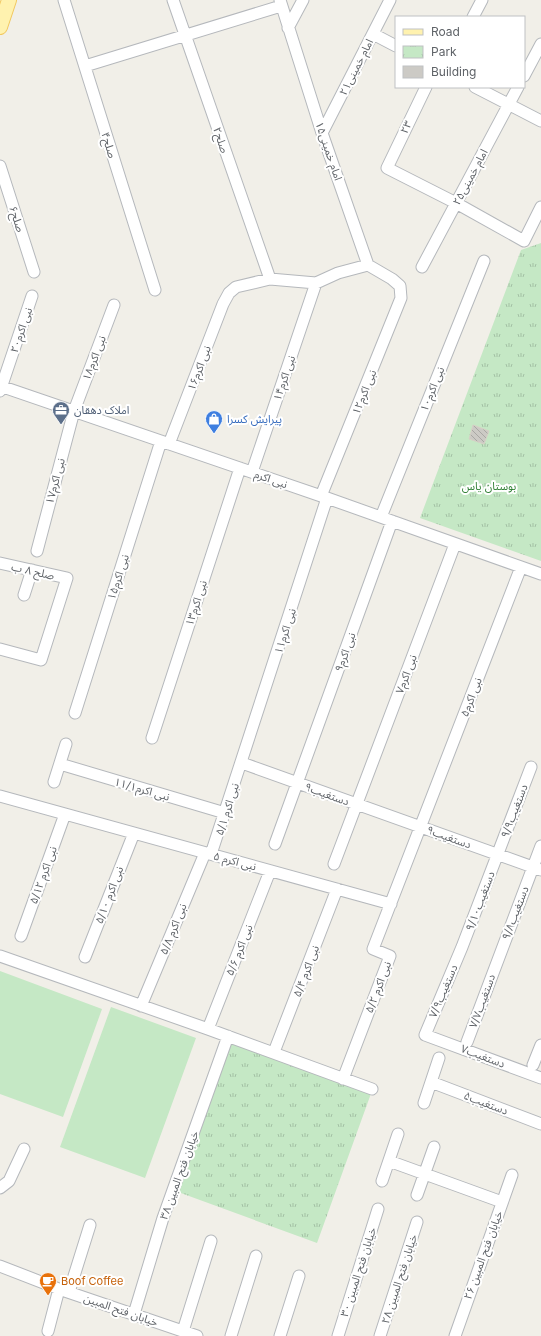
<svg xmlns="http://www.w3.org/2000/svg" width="541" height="1336" viewBox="0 0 541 1336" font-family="Inter,'Noto Sans Arabic',sans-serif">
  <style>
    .park { fill: url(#park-tufts) }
    .pitch { fill: #c5e8c5 }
    .building { fill: url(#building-back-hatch); stroke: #d6d1c6 }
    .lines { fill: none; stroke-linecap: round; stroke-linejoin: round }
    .minor-casing { stroke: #b5b8bc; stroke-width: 13 }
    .major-casing { stroke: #f2c960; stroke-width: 16 }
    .minor { stroke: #fff; stroke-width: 11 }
    .major { stroke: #fff2af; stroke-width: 14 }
    .labels { text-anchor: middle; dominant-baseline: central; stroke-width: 4; stroke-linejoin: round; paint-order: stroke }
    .street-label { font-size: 11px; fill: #5f6368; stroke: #fff }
    .service-label { font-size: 11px; fill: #4e5e75; stroke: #fff; text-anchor: start }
    .shop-label { font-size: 11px; fill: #366cbe; stroke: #fff; text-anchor: start }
    .park-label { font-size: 11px; fill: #348238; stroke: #fff }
    .food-label { font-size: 11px; fill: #c56008; stroke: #fff; text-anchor: start }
  </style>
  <defs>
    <pattern id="park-tufts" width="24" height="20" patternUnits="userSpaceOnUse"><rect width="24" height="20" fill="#c5e8c5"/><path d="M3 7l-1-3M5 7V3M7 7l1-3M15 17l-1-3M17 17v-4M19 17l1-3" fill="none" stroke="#a3c0a4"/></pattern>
    <pattern id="building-back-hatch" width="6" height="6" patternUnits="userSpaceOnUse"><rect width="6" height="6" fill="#cccac5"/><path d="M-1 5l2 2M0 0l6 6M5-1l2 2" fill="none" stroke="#a9a8a4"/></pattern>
  </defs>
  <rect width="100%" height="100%" fill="#f1efe8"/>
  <path class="park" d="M541 243V561L420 518 521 250Z
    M232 1042 373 1088 317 1243 178 1192Z"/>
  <path class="pitch" d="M0 971 102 1009 63 1117 0 1094Z
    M111 1007 196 1038 145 1178 60 1147Z"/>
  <path class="building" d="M473 425 489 431 484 444 469 439Z"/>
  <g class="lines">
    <g class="minor-casing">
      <path id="minor" d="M64 0 155 290
        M173 0 270 279
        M280 0 322 133 368 265 392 279 400 286 401 298 321 496
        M473 17 482 0
        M288 28 303 0
        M373 34 396 46
        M85 66 281 6
        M524 76 541 44
        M426 87 387 168 456 203 524 241 541 207
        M475 87 541 121
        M322 133 390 0
        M0 166 34 272
        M422 267 518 87
        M0 386 327 498 541 574
        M0 391 32 296
        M169 444 223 304 229 293 236 287 270 279 316 283 338 273 368 265
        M252 472 316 283
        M381 517 484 261
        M37 551 74 411 114 305
        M0 563 67 578 41 660 0 649
        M24 595 32 570
        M75 713 161 441
        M152 738 240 468
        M242 763 541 870
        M60 764 225 813
        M531 767 462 947 425 1035 541 1078
        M54 782 66 744
        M0 796 391 904
        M275 844 392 521
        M211 854 327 498
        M334 864 455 544
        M21 936 65 814
        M0 956 208 1029 372 1089
        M85 957 134 833
        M141 1006 205 853
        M208 1029 270 871
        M467 1042 541 846
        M274 1052 337 889
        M533 1065 541 1045
        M343 1079 390 956 373 949 521 567
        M431 1082 541 1124
        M424 1103 439 1058
        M389 1161 502 1202
        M382 1181 398 1134
        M0 1188 9 1181 24 1149
        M417 1195 434 1147
        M0 1266 59 1289 197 1336
        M69 1292 90 1225
        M134 1314 163 1218 228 1036
        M48 1331 59 1289
        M183 1331 211 1241
        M231 1336 256 1256
        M280 1336 299 1276
        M338 1336 378 1209
        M380 1336 417 1222
        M455 1336 512 1175"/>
    </g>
    <g class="major-casing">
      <path id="major" d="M0 27 9 0"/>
    </g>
    <use href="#minor" class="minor"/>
    <use href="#major" class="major"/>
  </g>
  <defs>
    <g id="office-pin" transform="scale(0.9)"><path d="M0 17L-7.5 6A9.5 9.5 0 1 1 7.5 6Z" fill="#5c6f8a" stroke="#fff"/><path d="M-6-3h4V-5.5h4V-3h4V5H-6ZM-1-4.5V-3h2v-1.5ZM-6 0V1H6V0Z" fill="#fff"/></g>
    <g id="shop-pin" transform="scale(0.9)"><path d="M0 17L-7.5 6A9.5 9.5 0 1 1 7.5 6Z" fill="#3f7fe0" stroke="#fff"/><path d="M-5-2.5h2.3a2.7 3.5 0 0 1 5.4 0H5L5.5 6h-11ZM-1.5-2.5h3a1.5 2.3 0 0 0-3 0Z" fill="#fff"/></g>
    <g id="cafe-pin" transform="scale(0.9)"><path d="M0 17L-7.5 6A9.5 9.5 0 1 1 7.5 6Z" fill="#e8710a" stroke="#fff"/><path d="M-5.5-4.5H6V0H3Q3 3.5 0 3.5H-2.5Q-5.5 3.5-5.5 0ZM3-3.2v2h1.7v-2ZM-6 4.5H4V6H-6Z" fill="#fff"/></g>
  </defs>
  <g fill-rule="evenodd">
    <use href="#office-pin" x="61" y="410"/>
    <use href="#shop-pin" x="214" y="419"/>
    <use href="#cafe-pin" x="48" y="1281"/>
  </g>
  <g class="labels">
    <g class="street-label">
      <text transform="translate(356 67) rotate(-63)">امام خمینی۲۱</text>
      <text transform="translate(406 127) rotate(-64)">۲۳</text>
      <text transform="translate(221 140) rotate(71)">صلح۲</text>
      <text transform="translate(109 145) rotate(73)">صلح۴</text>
      <text transform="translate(329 151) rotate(71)">۱۵امام خمینی</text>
      <text transform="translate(470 177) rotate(-62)">امام خمینی۲۵</text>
      <text transform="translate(17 219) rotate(72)">صلح۶</text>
      <text transform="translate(21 330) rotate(-71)">نبی اکرم۲۰</text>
      <text transform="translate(94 358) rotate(-69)">نبی اکرم۱۸</text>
      <text transform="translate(199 368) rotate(-69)">نبی اکرم۱۶</text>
      <text transform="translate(284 378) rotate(-71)">نبی اکرم۱۴</text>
      <text transform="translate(432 389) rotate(-68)">نبی اکرم۱۰</text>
      <text transform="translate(364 392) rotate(-68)">نبی اکرم۱۲</text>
      <text transform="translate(271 479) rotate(19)">نبی اکرم</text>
      <text transform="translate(55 481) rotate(-75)">نبی اکرم۱۷</text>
      <text transform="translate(33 571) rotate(13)">صلح ۸ ب</text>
      <text transform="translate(118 577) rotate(-72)">نبی اکرم۱۵</text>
      <text transform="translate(196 603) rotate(-72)">نبی اکرم۱۳</text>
      <text transform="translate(285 631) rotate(-72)">نبی اکرم۱۱</text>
      <text transform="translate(345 652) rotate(-70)">نبی اکرم۹</text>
      <text transform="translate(406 674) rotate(-69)">نبی اکرم۷</text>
      <text transform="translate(471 697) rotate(-69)">نبی اکرم۵</text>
      <text transform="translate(142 789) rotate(16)">نبی اکرم۱۱/۱</text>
      <text transform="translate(327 794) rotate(20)">۹دستغیب</text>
      <text transform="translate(227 809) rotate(-72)">نبی اکرم ۵/۱</text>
      <text transform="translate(514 811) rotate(-69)">دستغیب۹/۹</text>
      <text transform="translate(449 837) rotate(20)">دستغیب۹</text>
      <text transform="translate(235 861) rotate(15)">نبی اکرم ۵</text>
      <text transform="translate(43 875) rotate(-70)">نبی اکرم ۵/۱۲</text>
      <text transform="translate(109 895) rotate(-69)">نبی اکرم ۵/۱۰</text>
      <text transform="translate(480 901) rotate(-69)">دستغیب۹/۱۰</text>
      <text transform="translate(515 913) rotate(-69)">دستغیب۹/۸</text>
      <text transform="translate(173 929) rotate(-68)">نبی اکرم ۵/۸</text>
      <text transform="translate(239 950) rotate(-68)">نبی اکرم ۵/۶</text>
      <text transform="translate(306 971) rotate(-69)">نبی اکرم ۵/۴</text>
      <text transform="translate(378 987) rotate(-69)">نبی اکرم ۵/۲</text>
      <text transform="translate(443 991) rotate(-67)">دستغیب۷/۹</text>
      <text transform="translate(482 1001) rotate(-70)">دستغیب۷/۷</text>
      <text transform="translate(483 1056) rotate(21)">دستغیب۷</text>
      <text transform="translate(486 1103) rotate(21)">دستغیب۵</text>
      <text transform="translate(179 1175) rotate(-70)">خیابان فتح المبین ۳۸</text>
      <text transform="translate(483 1255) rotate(-70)">خیابان فتح المبین ۲۶</text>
      <text transform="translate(358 1272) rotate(-72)">خیابان فتح المبین ۳۰</text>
      <text transform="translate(399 1279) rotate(-72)">خیابان فتح المبین ۲۸</text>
      <text transform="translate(121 1310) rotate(19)">خیابان فتح المبین</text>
    </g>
    <g class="service-label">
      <text x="74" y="410">املاک دهقان</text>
    </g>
    <g class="shop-label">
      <text x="227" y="419">پیرایش کسرا</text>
    </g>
    <g class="park-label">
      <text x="489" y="486">بوستان یاس</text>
    </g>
    <g class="food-label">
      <text x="61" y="1281">Boof Coffee</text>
    </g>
  </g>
  <rect x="395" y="16" width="130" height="72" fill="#ffffff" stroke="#bfc1c3"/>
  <rect x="403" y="29" width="20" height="6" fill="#fff2af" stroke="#bfc1c3"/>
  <text x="431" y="36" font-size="12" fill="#5f6368">Road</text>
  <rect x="403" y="46" width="20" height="12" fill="url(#park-tufts)" stroke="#bfc1c3"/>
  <text x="431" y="56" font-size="12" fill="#5f6368">Park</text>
  <rect x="403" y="66" width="20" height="12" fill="#cccac5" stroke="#bfc1c3"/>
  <text x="431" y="76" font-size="12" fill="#5f6368">Building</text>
</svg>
